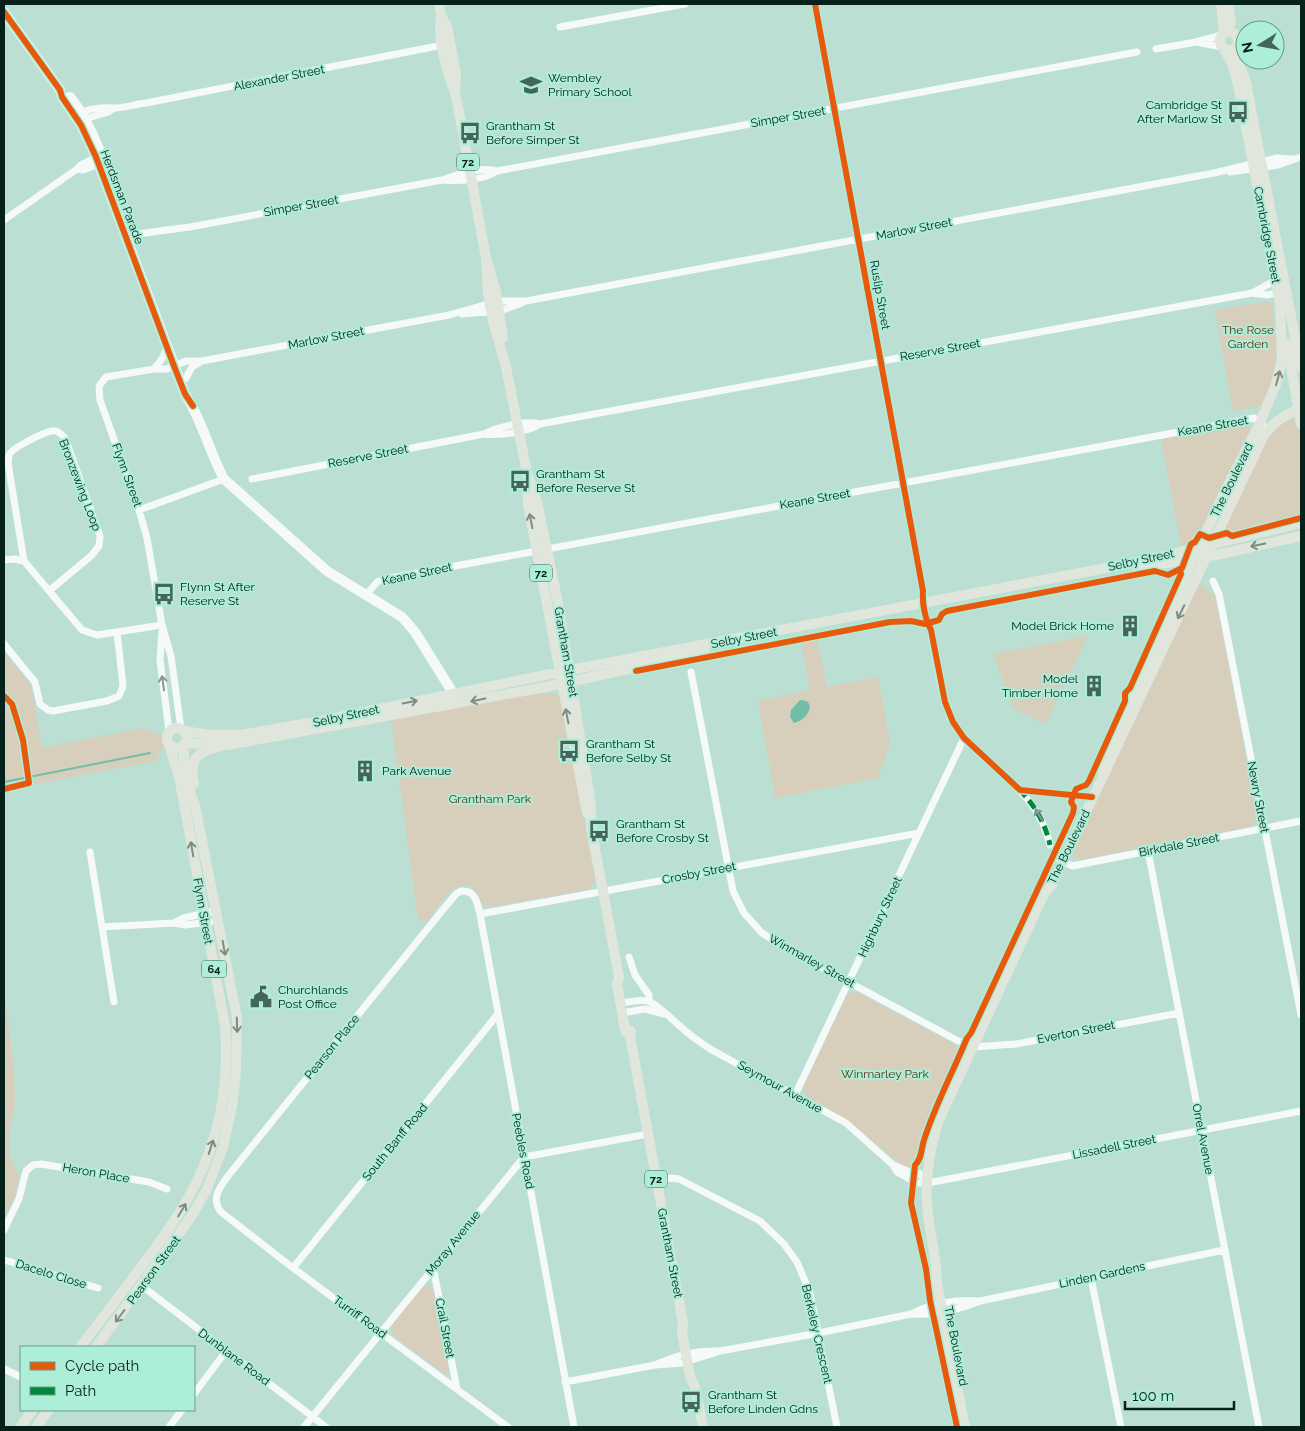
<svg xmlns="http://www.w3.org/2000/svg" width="1305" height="1431" viewBox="0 0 1305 1431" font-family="Raleway,sans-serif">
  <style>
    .green { fill: #d7cfbc }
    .water { fill: #72bda6 }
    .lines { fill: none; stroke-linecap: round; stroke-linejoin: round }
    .stream { stroke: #72bda6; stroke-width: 2 }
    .street { stroke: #f5faf8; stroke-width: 7 }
    .secondary { stroke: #f5faf8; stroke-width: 10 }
    .primary { stroke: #e0e6dc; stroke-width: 10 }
    .quiet { stroke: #00873e; stroke-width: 5; stroke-dasharray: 10 5; stroke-linecap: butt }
    .cycleway-casing { stroke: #aceed7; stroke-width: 9 }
    .cycleway { stroke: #e8590c; stroke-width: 6 }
    .oneway { stroke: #7e8d84 }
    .oneway2 { stroke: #899894 }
    .labels { text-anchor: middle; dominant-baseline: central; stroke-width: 4; stroke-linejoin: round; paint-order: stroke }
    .shield { fill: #aceed7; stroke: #385e52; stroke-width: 1 }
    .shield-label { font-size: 11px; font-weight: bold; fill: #062119 }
    .street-label { font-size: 12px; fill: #062119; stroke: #aceed7 }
    .poi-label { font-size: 12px; fill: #062119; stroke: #aceed7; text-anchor: start }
    .park-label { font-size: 12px; fill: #5d3013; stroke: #aceed7 }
  </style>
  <rect width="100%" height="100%" fill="#bbdfd3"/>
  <path class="green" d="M1267 301 1272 304C1277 345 1282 367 1261 406L1233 411 1215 310Z
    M1287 419C1298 419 1299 429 1301 439V519L1229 536 1226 534 1224 529 1268 434Z
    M1247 425 1251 427 1249 433 1199 533 1193 542 1181 545 1161 439Z
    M1199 584 1215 595 1257 814 1255 822 1250 827 1078 860 1074 857 1072 850 1134 714Z
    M1088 636 1046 724 1013 708 993 654Z
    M817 639 827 687 878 677 890 743 878 778 775 798 758 701 810 690 801 642Z
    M4 651 31 686 42 748 143 728 167 738 156 761 4 790Z
    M550 693 556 694 560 698 595 877 594 884 587 890 489 907 482 903 472 887C452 879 437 909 427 922L418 920 391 718 500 699Z
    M4 990 14 1069 15 1105 9 1135V1156L19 1176 16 1193 4 1219Z
    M856 992 956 1045 961 1055 960 1060C947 1087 932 1114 925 1143 923 1152 923 1161 916 1168H907L902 1165 847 1120 806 1096 803 1088 846 997 850 993Z
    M427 1286 432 1288 434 1291 449 1371 446 1375 395 1337C391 1333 390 1328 393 1323L421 1289Z"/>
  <path class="water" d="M800 700C818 700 808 720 794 723L790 717 791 710Z"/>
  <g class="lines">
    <path class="stream" d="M4 782 150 753"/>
    <path class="street" d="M815 4 923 591V603
      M560 27 685 4
      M1196 42 1222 47
      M1156 49 1196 42 1222 35
      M78 114C89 108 101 107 114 108 124 108 136 104 146 103L443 45
      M82 120 108 112 114 108
      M77 169 83 170 104 162
      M1230 172 1278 165 1301 157
      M442 180C459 181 483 181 497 171L1137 52
      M4 220 77 169 81 165 101 155
      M125 237C147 232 168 230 190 227L442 180C457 175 481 166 497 171
      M1252 293 1267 295 1281 292
      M462 314 500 311 522 303
      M154 369 162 359 167 348
      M186 378 192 367 202 361
      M484 434C498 436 529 432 540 424L1252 293 1276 280
      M252 479 484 434C496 427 527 420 540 424
      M139 510 224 479
      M4 560 14 559 24 561 82 630 97 635 162 625
      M24 561 8 463C9 460 8 457 9 455 12 448 44 432 52 431 58 430 61 434 65 438L100 536 99 546 92 555 49 591
      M1213 581 1219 594 1301 1015
      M366 595 377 582 385 579 1254 418 1267 429
      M925 610 927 624 931 630C936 657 940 700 954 723 983 770 1037 785 1050 845
      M162 632 160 660 169 731
      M4 644 35 682 40 704 48 710 53 711 107 701 119 696 123 686 117 632
      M691 672 733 891 744 913 762 933 787 949 964 1044 972 1047 1016 1044 1179 1013
      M181 729 171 656 162 625 147 538 139 510 100 400 99 386 106 377 154 369H167L186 361H202L239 354 449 315 498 301H526L1214 173 1277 158 1292 159
      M1020 790 1092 797
      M1148 851 1259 1427
      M90 852 114 1002
      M1057 858 1072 866 1301 821
      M480 914 919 833
      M174 923 183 918 216 911
      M102 927 174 923 185 925 210 922
      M629 957 635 975 649 995V1001
      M621 1003C629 1002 640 999 648 1001 656 1003 679 1026 688 1033 695 1039 703 1044 710 1049L846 1123 893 1165 897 1172 913 1181 918 1183 933 1182 1301 1111
      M622 1013 645 1009 664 1014
      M795 1095 964 738
      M893 1165 910 1172 919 1173 926 1181
      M657 1182 670 1178 679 1179 760 1221 784 1244 797 1262 810 1293 837 1427
      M4 1230 19 1199 26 1171 33 1165 41 1164 149 1182 167 1189
      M4 1260 98 1288
      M433 1267 457 1389
      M293 1268 497 1015
      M1091 1278 1121 1427
      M142 1286 326 1427
      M911 1314C933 1316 961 1309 980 1301L1224 1250
      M655 1365C677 1355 696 1350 720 1351L819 1333 911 1314C931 1303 958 1299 980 1301
      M4 1369 21 1377
      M565 1382 655 1365 683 1363 717 1352
      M194 1394 226 1351
      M169 1427 182 1410
      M304 1427 524 1157 648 1134
      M508 1427 293 1268 221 1212C209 1197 223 1183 232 1171L441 912 456 894 461 891C476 890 477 903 480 914L574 1427"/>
    <path class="secondary" d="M4 12 60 90 62 97 81 125 96 157 185 394C202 420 209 451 224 479L327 571 402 617 415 632 453 693 455 701
      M70 97C83 113 91 129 99 149"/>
    <path class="primary" d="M439 4 441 16 447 26 456 74 455 93 459 112 486 258 496 292 503 338
      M1221 4 1224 33
      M1228 4 1231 23
      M441 16C437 37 446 70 454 90
      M1220 41a9 9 0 1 1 18 0a9 9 0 1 1-18 0Z
      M1224 49 1232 63 1238 85 1281 310
      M1234 49 1238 63 1245 78 1301 368
      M486 258 488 294 493 321 506 367 527 473 537 502 558 603 590 798 592 832
      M1287 344 1301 424
      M527 483 528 505 587 813
      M1137 568 1221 554 1301 536
      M167 738a10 10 0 1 1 20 0a10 10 0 1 1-20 0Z
      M184 731 210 735H241L320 721 570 670 1138 562 1301 523
      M185 743 226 745 250 741 551 686 705 652
      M1098 769 1223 495 1260 423 1276 384 1282 359 1280 305
      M194 784C189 761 195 752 218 747
      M591 827 619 977 617 984 625 1030 630 1036
      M631 1031 630 1036 683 1323 682 1333 690 1376 695 1387 703 1427
      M80 1347C100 1322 119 1296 138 1271 167 1233 194 1196 210 1150 224 1111 228 1068 225 1026L179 776 169 745
      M96 1347 191 1217 207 1189 223 1147 232 1107 236 1073 237 1018 195 805C186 786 185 767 183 746
      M20 1427 33 1410
      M36 1427 49 1410
      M965 1427 937 1283C937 1256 928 1230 927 1202 925 1174 930 1149 938 1122L1044 894 1052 885 1063 861 1262 439C1271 422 1285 416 1301 407"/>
    <path class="quiet" d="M1019 789C1035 806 1045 822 1050 845"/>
    <g class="cycleway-casing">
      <path id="cycleway" d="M815 4 923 591C922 603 925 619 931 630L945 702 953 722 964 738 1020 790 1092 797
        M4 12 60 90 62 97 81 125 96 157 174 366 185 394 193 406
        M636 671 890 622 911 621 925 624 939 620 942 614 947 611 1155 571 1168 575 1182 568 1191 544 1195 542 1200 534 1209 538 1227 533 1232 536 1301 518
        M4 696 12 704 23 740 29 783 4 789
        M957 1427 930 1300 926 1269 911 1203 915 1165C922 1159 921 1149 924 1140 935 1105 953 1072 967 1038L971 1033 1073 813 1074 807 1071 802 1076 789 1086 785 1089 781 1125 701V693L1130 688 1181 574 1180 570"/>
    </g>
    <use href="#cycleway" class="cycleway"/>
  </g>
  <defs><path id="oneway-shaft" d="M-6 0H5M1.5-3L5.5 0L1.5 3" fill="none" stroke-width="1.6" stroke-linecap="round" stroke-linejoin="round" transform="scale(1.25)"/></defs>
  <g class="oneway">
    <use href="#oneway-shaft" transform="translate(1278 378) rotate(-75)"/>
    <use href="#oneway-shaft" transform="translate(531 521) rotate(-101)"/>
    <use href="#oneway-shaft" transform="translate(1258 545) rotate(168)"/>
    <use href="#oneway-shaft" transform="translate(1181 612) rotate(116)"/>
    <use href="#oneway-shaft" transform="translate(478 700) rotate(169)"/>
    <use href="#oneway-shaft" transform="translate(410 702) rotate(-12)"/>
    <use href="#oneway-shaft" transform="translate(567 716) rotate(-101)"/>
    <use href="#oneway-shaft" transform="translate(192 849) rotate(-100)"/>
    <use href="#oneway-shaft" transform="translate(224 948) rotate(79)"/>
    <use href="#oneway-shaft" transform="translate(237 1025) rotate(88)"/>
    <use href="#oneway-shaft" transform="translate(211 1147) rotate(-72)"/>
    <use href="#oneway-shaft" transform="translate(182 1210) rotate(-59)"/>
    <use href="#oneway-shaft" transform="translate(120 1316) rotate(127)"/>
  </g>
  <g class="oneway2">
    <use href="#oneway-shaft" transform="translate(163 683) rotate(-98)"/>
    <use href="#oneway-shaft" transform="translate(1039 815) rotate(-121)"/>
  </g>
  <defs>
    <g id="school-bare" transform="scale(1.725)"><path d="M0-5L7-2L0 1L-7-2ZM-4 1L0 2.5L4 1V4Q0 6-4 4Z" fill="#45645a" stroke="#aceed7" stroke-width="2.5" paint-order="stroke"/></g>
    <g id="bus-bare" transform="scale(1.725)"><path d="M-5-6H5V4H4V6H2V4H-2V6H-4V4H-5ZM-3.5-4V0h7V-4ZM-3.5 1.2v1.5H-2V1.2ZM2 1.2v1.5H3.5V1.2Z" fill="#45645a" stroke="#aceed7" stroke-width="2.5" paint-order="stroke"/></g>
    <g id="building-bare" transform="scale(1.725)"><path d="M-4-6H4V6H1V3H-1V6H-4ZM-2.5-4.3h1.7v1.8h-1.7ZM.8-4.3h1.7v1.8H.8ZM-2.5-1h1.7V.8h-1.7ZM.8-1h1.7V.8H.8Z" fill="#45645a" stroke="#aceed7" stroke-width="2.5" paint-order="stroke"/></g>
    <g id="civic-bare" transform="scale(1.725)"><path d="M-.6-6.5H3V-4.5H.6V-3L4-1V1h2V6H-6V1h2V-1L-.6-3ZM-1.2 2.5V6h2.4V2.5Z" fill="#45645a" stroke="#aceed7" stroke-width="2.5" paint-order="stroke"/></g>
  </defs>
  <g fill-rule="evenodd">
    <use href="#school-bare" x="531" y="85"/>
    <use href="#bus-bare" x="1238" y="112"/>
    <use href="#bus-bare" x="470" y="133"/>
    <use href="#bus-bare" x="520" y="481"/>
    <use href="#bus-bare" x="164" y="594"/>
    <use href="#building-bare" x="1130" y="626"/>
    <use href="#building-bare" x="1094" y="686"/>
    <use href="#bus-bare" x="569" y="751"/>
    <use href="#building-bare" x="365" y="771"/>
    <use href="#bus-bare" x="599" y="831"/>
    <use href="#civic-bare" x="261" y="997"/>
    <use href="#bus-bare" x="691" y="1402"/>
  </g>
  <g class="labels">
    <g class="shield">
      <rect x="457" y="153.5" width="22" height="17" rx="4"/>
      <rect x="530" y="564.5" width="22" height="17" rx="4"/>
      <rect x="201.5" y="960.5" width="25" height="17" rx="4"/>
      <rect x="645" y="1170.5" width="22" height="17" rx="4"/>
    </g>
    <g class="shield-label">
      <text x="468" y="162">72</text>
      <text x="541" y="573">72</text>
      <text x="214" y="969">64</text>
      <text x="656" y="1179">72</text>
    </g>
    <g class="street-label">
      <text transform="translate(279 78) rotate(-11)">Alexander Street</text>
      <text transform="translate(788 117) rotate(-10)">Simper Street</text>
      <text transform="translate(122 197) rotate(69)">Herdsman Parade</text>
      <text transform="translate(301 206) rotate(-10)">Simper Street</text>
      <text transform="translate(914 229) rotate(-11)">Marlow Street</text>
      <text transform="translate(1267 235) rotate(79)">Cambridge Street</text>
      <text transform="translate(880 295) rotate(80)">Ruslip Street</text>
      <text transform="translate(326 338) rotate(-11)">Marlow Street</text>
      <text transform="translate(940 350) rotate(-10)">Reserve Street</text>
      <text transform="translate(1213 426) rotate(-10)">Keane Street</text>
      <text transform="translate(368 456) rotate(-11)">Reserve Street</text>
      <text transform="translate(127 475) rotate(70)">Flynn Street</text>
      <text transform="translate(1232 480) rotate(-64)">The Boulevard</text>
      <text transform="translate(80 485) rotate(69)">Bronzewing Loop</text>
      <text transform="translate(815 499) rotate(-10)">Keane Street</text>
      <text transform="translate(1141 560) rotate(-12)">Selby Street</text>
      <text transform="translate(417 574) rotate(-12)">Keane Street</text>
      <text transform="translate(744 638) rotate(-11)">Selby Street</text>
      <text transform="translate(566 652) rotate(80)">Grantham Street</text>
      <text transform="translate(346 716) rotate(-12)">Selby Street</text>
      <text transform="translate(1258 797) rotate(79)">Newry Street</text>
      <text transform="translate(1179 845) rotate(-11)">Birkdale Street</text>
      <text transform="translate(1069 847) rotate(-64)">The Boulevard</text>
      <text transform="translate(699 873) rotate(-11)">Crosby Street</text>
      <text transform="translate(203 911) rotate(80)">Flynn Street</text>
      <text transform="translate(880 917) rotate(-65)">Highbury Street</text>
      <text transform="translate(812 961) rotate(29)">Winmarley Street</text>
      <text transform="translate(1076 1032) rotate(-11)">Everton Street</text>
      <text transform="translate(332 1047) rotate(-51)">Pearson Place</text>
      <text transform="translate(780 1087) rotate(29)">Seymour Avenue</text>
      <text transform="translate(1203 1139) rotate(79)">Orrel Avenue</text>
      <text transform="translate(395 1142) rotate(-51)">South Banff Road</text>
      <text transform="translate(1114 1147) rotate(-11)">Lissadell Street</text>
      <text transform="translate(523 1151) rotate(79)">Peebles Road</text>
      <text transform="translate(96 1173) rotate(10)">Heron Place</text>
      <text transform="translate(453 1243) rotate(-51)">Moray Avenue</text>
      <text transform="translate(670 1253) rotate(79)">Grantham Street</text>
      <text transform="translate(154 1270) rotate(-54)">Pearson Street</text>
      <text transform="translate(51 1274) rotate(17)">Dacelo Close</text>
      <text transform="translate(1102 1275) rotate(-12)">Linden Gardens</text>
      <text transform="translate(360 1317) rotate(36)">Turriff Road</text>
      <text transform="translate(445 1328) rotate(79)">Crail Street</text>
      <text transform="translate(817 1334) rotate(77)">Berkeley Crescent</text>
      <text transform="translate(956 1346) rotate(79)">The Boulevard</text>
      <text transform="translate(234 1357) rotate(37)">Dunblane Road</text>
    </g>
    <g class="poi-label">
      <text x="548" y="78">Wembley<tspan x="548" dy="14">Primary School</tspan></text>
      <text x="1222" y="105" text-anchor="end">Cambridge St<tspan x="1222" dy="14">After Marlow St</tspan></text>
      <text x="486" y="126">Grantham St<tspan x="486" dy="14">Before Simper St</tspan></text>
      <text x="536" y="474">Grantham St<tspan x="536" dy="14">Before Reserve St</tspan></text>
      <text x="180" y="587">Flynn St After<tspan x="180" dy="14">Reserve St</tspan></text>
      <text x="1114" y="626" text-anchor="end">Model Brick Home</text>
      <text x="1078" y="679" text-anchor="end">Model<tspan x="1078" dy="14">Timber Home</tspan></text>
      <text x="586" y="744">Grantham St<tspan x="586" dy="14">Before Selby St</tspan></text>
      <text x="382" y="771">Park Avenue</text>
      <text x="616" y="824">Grantham St<tspan x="616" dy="14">Before Crosby St</tspan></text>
      <text x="278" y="990">Churchlands<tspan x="278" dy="14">Post Office</tspan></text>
      <text x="708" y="1395">Grantham St<tspan x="708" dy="14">Before Linden Gdns</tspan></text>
    </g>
    <g class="park-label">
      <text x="1248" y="330">The Rose<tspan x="1248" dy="14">Garden</tspan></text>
      <text x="490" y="799">Grantham Park</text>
      <text x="885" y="1074">Winmarley Park</text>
    </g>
  </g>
  <rect width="1305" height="1431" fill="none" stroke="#062119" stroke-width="10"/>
  <rect x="20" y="1346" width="175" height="65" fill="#aceed7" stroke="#6a9c8b"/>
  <rect x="30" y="1362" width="25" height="8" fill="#e8590c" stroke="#6a9c8b"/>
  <text x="65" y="1371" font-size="15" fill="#062119">Cycle path</text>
  <rect x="30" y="1387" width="25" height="8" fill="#00873e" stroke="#6a9c8b"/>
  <text x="65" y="1396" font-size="15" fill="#062119">Path</text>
  <g transform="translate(1260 45) rotate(259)"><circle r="24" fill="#aceed7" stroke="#6a9c8b"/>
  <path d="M0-4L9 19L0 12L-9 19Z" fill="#45645a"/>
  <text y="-8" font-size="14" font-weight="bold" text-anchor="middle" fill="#062119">N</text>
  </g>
  <path d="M1125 1401v8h109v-8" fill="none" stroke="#062119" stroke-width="2.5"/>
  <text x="1132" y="1401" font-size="15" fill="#062119" stroke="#aceed7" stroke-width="4" paint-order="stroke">100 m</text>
</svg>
